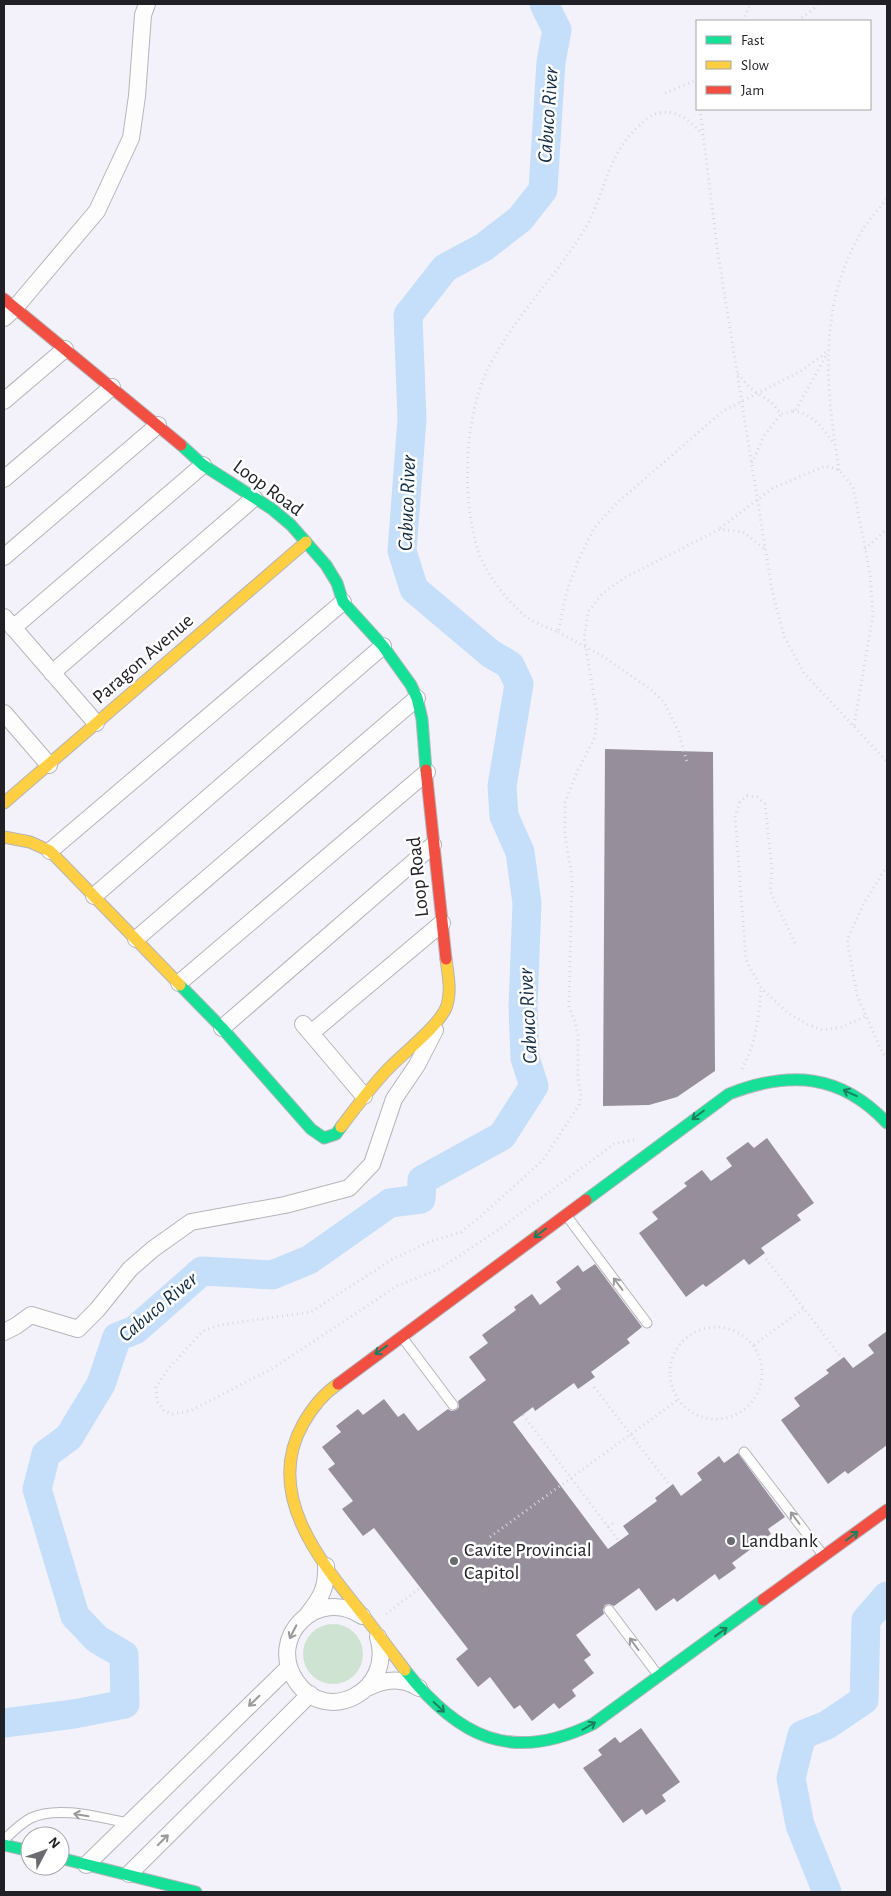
<svg xmlns="http://www.w3.org/2000/svg" width="891" height="1896" viewBox="0 0 891 1896" font-family="'Alegreya Sans',sans-serif">
  <style>
    .green { fill: #cee3d1 }
    .lines { fill: none; stroke-linecap: round; stroke-linejoin: round }
    .river { stroke: #c5dffa; stroke-width: 29 }
    .building { fill: #978e9c }
    .lane-casing { stroke: #b5b4bb; stroke-width: 11 }
    .street-casing { stroke: #b5b4bb; stroke-width: 18 }
    .fast-casing { stroke: #b5b4bb; stroke-width: 13 }
    .slow-casing { stroke: #b5b4bb; stroke-width: 13 }
    .jam-casing { stroke: #b5b4bb; stroke-width: 13 }
    .path { stroke: #d9d8db; stroke-width: 3; stroke-dasharray: 1 4; stroke-linecap: butt }
    .lane { stroke: #fdfdfe; stroke-width: 9 }
    .street { stroke: #fdfdfe; stroke-width: 16 }
    .fast { stroke: #16e098; stroke-width: 11 }
    .slow { stroke: #ffcf43; stroke-width: 11 }
    .jam { stroke: #f24e42; stroke-width: 11 }
    .oneway { stroke: #1c8060 }
    .oneway2 { stroke: #9a9a9d }
    .poi-dot { fill: #6a6a71; stroke: #fff; stroke-width: 2 }
    .labels { text-anchor: middle; dominant-baseline: central; stroke-width: 5; stroke-linejoin: round; paint-order: stroke }
    .street-label { font-size: 20px; fill: #212027; stroke: #fff }
    .poi-label { font-size: 20px; fill: #212027; stroke: #fff; text-anchor: start }
    .water-label { font-size: 21px; font-style: italic; fill: #102c43; stroke: #fff }
  </style>
  <rect width="100%" height="100%" fill="#f3f2fa"/>
  <path class="green" d="M303 1654a30 30 0 1 1 60 0a30 30 0 1 1-60 0Z"/>
  <g class="lines">
    <path class="river" d="M4 1723 74 1714 125 1704 124 1655 97 1639 75 1616 37 1489 46 1454 69 1437 101 1384 117 1337 135 1330 202 1271 272 1275 309 1260 390 1203 421 1199 422 1180 502 1136 534 1086 525 1058 523 1007 527 903 520 852 504 816 502 786 519 684 510 665 491 654 414 589 402 551 412 419 408 315 445 268 484 247 520 219 543 190 551 62 557 30 544 4
      M827 1892 800 1825 791 1778 802 1735 827 1725 864 1700 866 1620 887 1596"/>
  </g>
  <path class="building" d="M605 749 713 752 715 1071 677 1097 649 1105 603 1106Z
    M767 1138 814 1203 797 1215 801 1220 761 1248 765 1253 749 1265 744 1259 706 1287 703 1284 686 1297 639 1233 658 1219 652 1212 687 1186 684 1183 702 1170 711 1181 732 1166 726 1158 748 1142 754 1148Z
    M595 1264 642 1327 627 1339 630 1343 591 1372 595 1377 578 1389 574 1383 535 1411 533 1407 513 1422 608 1549 629 1534 623 1526 657 1501 655 1498 673 1484 681 1496 702 1480 697 1473 719 1456 724 1463 738 1453 785 1517 768 1529 771 1534 732 1563 736 1568 719 1580 715 1574 677 1602 674 1598 656 1611 639 1588 614 1606 609 1604 605 1605 603 1610 604 1614 576 1635 591 1655 584 1660 594 1673 572 1690 576 1696 559 1709 554 1703 532 1721 520 1705 514 1709 490 1677 478 1687 456 1659 468 1649 374 1528 363 1536 342 1509 353 1501 328 1469 335 1464 322 1447 341 1432 336 1426 358 1409 363 1415 384 1399 398 1417 404 1413 418 1431 448 1409 451 1411 456 1410 459 1407 458 1401 486 1380 469 1357 488 1343 482 1335 516 1310 514 1307 532 1294 540 1305 561 1289 556 1282 578 1265 583 1272Z
    M887 1331V1445L848 1474 845 1471 828 1484 781 1420 800 1406 794 1398 829 1373 826 1370 844 1357 853 1368 874 1353 868 1345Z
    M641 1728 680 1782 662 1795 666 1801 646 1815 642 1809 623 1823 583 1768 602 1755 598 1750 615 1737 620 1743Z"/>
  <g class="lines">
    <g class="lane-casing">
      <path id="lane" d="M566 1215 647 1323
        M402 1337 453 1405
        M744 1452 823 1555
        M609 1610 658 1675
        M4 1840C12 1832 21 1823 31 1818 58 1805 101 1818 129 1823"/>
    </g>
    <g class="street-casing">
      <path id="street" d="M4 318 15 308 97 211 131 138 137 96 143 15 147 4
        M4 401 65 349
        M4 479 112 387
        M4 557 158 425
        M4 617 96 723
        M13 628 203 465
        M52 673 254 498
        M4 713 49 765
        M50 851 343 602
        M94 896 383 646
        M136 939 417 698
        M179 983 427 772
        M303 1024 364 1096
        M222 1028 433 845
        M311 1033 442 923
        M4 1332 16 1326 31 1315 78 1329 97 1310 130 1269 153 1249 191 1222 285 1205 349 1188 372 1164 394 1099 417 1065 435 1030
        M308 1614C321 1598 327 1587 326 1566
        M362 1616C318 1586 266 1637 296 1681 327 1727 395 1690 378 1637
        M367 1688C385 1679 402 1677 419 1688
        M86 1865 289 1667
        M129 1874 310 1694"/>
    </g>
    <g class="fast-casing">
      <path id="fast" d="M181 445 203 465 272 509 291 525 326 565 337 583 343 602 383 646 411 685 417 698 422 719 426 770
        M180 985 222 1028 311 1129 324 1138 336 1134 341 1127
        M586 1200 729 1094C790 1070 841 1074 887 1123
        M405 1670C458 1737 511 1764 593 1724L763 1600
        M4 1845 30 1851
        M60 1858 196 1892"/>
    </g>
    <g class="slow-casing">
      <path id="slow" d="M4 803 306 542
        M4 837 30 842 50 851 180 985
        M341 1127C357 1106 372 1085 390 1067 405 1052 438 1026 446 1008 452 992 448 975 446 959
        M338 1384C323 1394 312 1408 303 1424 264 1493 319 1560 361 1612 376 1631 390 1650 405 1670"/>
    </g>
    <g class="jam-casing">
      <path id="jam" d="M4 299 181 445
        M426 770 446 959
        M338 1384 586 1200
        M763 1600 887 1510"/>
    </g>
    <path class="path" d="M743 21 750 4
      M798 21 818 5
      M665 93 697 80
      M700 109 718 254 772 590 784 636 804 673 887 762
      M703 135C691 121 675 107 655 114 650 115 644 121 640 125 607 154 606 191 586 227 556 278 511 319 486 373 464 421 462 501 478 551 485 572 507 601 524 615 534 623 546 627 558 632L567 591 578 561 594 528 617 503 723 411 801 371 828 351
      M738 374 750 388 772 403 781 414 795 411 827 354
      M793 411C812 413 823 428 833 443
      M752 463 764 436 782 413
      M839 470C826 388 817 306 862 231 869 219 879 209 887 198
      M720 528 773 488 825 466 839 470 853 487 870 573 873 615 854 726
      M865 549 887 529
      M558 632 599 654 649 688 664 702 678 730 687 762
      M887 866 864 903 847 940 857 995 882 1052 887 1058
      M795 943 770 891 772 869 765 804 757 797 747 796 740 802 735 816 746 960 761 988 788 1013 807 1024 822 1030 842 1027 866 1016
      M742 1069C756 1043 759 1017 761 988
      M634 1140 614 1144 498 1230 453 1260 439 1269 397 1286 275 1367 190 1411 173 1414 164 1411 157 1401 156 1387 168 1369 203 1331 220 1325 311 1312 391 1260 429 1242 461 1232 480 1217 543 1160 579 1105 581 1096 578 1078V1035L575 1022 569 1007 572 878 565 835V802L578 770 595 737 597 714 584 638 588 612 602 594 624 578 720 529 743 532 766 550
      M766 1259 841 1357
      M670 1373a46 46 0 1 1 92 0a46 46 0 1 1-92 0Z
      M754 1345 804 1308
      M594 1387 668 1483
      M523 1415 619 1541
      M608 1527 615 1522
      M490 1537 679 1399
      M386 1614 420 1588"/>
    <use href="#lane" class="lane"/>
    <use href="#street" class="street"/>
    <use href="#fast" class="fast"/>
    <use href="#slow" class="slow"/>
    <use href="#jam" class="jam"/>
  </g>
  <defs><path id="oneway-shaft" d="M-6 0H5M1.5-3L5.5 0L1.5 3" fill="none" stroke-width="1.6" stroke-linecap="round" stroke-linejoin="round" transform="scale(1.25)"/></defs>
  <g class="oneway">
    <use href="#oneway-shaft" transform="translate(850 1093) rotate(-155)"/>
    <use href="#oneway-shaft" transform="translate(698 1115) rotate(143)"/>
    <use href="#oneway-shaft" transform="translate(540 1233) rotate(143)"/>
    <use href="#oneway-shaft" transform="translate(381 1350) rotate(144)"/>
    <use href="#oneway-shaft" transform="translate(852 1536) rotate(-37)"/>
    <use href="#oneway-shaft" transform="translate(721 1632) rotate(-36)"/>
    <use href="#oneway-shaft" transform="translate(439 1707) rotate(43)"/>
    <use href="#oneway-shaft" transform="translate(589 1726) rotate(-30)"/>
  </g>
  <g class="oneway2">
    <use href="#oneway-shaft" transform="translate(618 1284) rotate(-127)"/>
    <use href="#oneway-shaft" transform="translate(795 1518) rotate(-127)"/>
    <use href="#oneway-shaft" transform="translate(293 1632) rotate(117)"/>
    <use href="#oneway-shaft" transform="translate(634 1644) rotate(-127)"/>
    <use href="#oneway-shaft" transform="translate(254 1701) rotate(136)"/>
    <use href="#oneway-shaft" transform="translate(81 1815) rotate(-171)"/>
    <use href="#oneway-shaft" transform="translate(163 1840) rotate(-45)"/>
  </g>
  <g class="poi-dot">
    <circle cx="731" cy="1541" r="5"/>
    <circle cx="454" cy="1561" r="5"/>
  </g>
  <g class="labels">
    <g class="street-label">
      <text transform="translate(268 488) rotate(36)">Loop Road</text>
      <text transform="translate(143 659) rotate(-41)">Paragon Avenue</text>
      <text transform="translate(418 877) rotate(-96)">Loop Road</text>
    </g>
    <g class="poi-label">
      <text x="741" y="1541">Landbank</text>
      <text x="464" y="1550">Cavite Provincial<tspan x="464" dy="23">Capitol</tspan></text>
    </g>
    <g class="water-label">
      <text transform="translate(548 115) rotate(-86)">Cabuco River</text>
      <text transform="translate(407 503) rotate(-88)">Cabuco River</text>
      <text transform="translate(528 1016) rotate(-93)">Cabuco River</text>
      <text transform="translate(158 1307) rotate(-40)">Cabuco River</text>
    </g>
  </g>
  <rect width="891" height="1896" fill="none" stroke="#212027" stroke-width="10"/>
  <rect x="696" y="20" width="175" height="90" fill="#ffffff" stroke="#a6a6a9"/>
  <rect x="706" y="36" width="25" height="8" fill="#16e098" stroke="#a6a6a9"/>
  <text x="741" y="45" font-size="15" fill="#212027">Fast</text>
  <rect x="706" y="61" width="25" height="8" fill="#ffcf43" stroke="#a6a6a9"/>
  <text x="741" y="70" font-size="15" fill="#212027">Slow</text>
  <rect x="706" y="86" width="25" height="8" fill="#f24e42" stroke="#a6a6a9"/>
  <text x="741" y="95" font-size="15" fill="#212027">Jam</text>
  <g transform="translate(45 1851) rotate(49)"><circle r="24" fill="#ffffff" stroke="#a6a6a9"/>
  <path d="M0-4L9 19L0 12L-9 19Z" fill="#6a6a71"/>
  <text y="-8" font-size="14" font-weight="bold" text-anchor="middle" fill="#212027">N</text>
  </g>
</svg>
